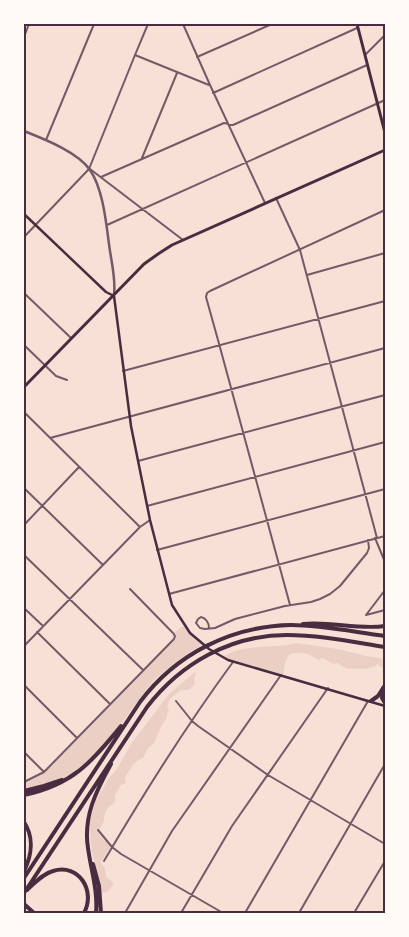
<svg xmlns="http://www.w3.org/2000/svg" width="409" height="937" viewBox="0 0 409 937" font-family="'Exo 2',sans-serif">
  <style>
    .green { fill: #ebcfc5 }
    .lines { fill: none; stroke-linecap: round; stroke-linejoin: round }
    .minor { stroke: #755966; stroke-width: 2 }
    .tertiary { stroke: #755966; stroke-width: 2.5 }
    .secondary { stroke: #4a2c40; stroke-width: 2.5 }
    .primary { stroke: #4a2c40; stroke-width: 3 }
    .motorway { stroke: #4a2c40; stroke-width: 4 }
    .neatline { fill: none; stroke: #4a2c40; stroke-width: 2 }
  </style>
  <rect width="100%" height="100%" fill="#f7e1d7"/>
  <path class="green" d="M183 626 201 645 177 661 154 680 143 694 125 719 92 760 65 779 24 790V783L35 778 44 772 174 638 173 633Z
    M297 643 338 649 366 656 385 659V674L382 672 383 669 378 664C366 672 360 667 347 669L337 663 334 664 322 658 319 660C307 653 303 651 290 654 284 660 285 667 283 675L222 657C244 643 272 649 297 643Z
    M195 672 196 674 194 679 195 684C190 690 188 690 181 690L170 699 167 706 169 710 167 714V717L162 725 154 743 148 748 143 758C135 760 129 770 125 778L126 782 124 784 121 785 115 795V801L113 804 108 807 104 816V821L98 833 104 840 111 846 103 859 100 862 105 868 106 877 114 883 109 891 98 894 100 885 92 852 89 824 96 800 109 778 117 769 131 744 169 694Z"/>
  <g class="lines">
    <path class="minor" d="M183 24 210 85 265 203
      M24 37 29 24
      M135 55 209 85
      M365 55 385 35
      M197 57 272 24
      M213 93 357 28
      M46 140 94 24
      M142 158 177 73
      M90 169 183 240
      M101 177 224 123 233 125 367 65
      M276 198 300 250 377 538
      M107 225 385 100
      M24 237 89 169 135 55 148 24
      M307 275 385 253
      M24 293 71 338
      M24 345 56 376 67 380
      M123 371 385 301
      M24 412 140 527
      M50 438 385 348
      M138 461 385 395
      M24 488 103 565
      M147 506 385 442
      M24 525 79 467
      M375 538 385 562
      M157 550 385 489
      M24 555 143 670
      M169 594 385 536
      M290 605 218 340 206 297 207 293 210 291 385 210
      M24 608 43 626
      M366 615 385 590
      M366 615 385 610
      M209 628C209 623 206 618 201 617L198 619 196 623 200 628 205 629 215 628 235 619 285 606 311 602 320 599 330 594 340 586 367 553 369 548 368 540
      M37 632 110 704
      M24 646 140 527 150 520
      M24 685 77 738
      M176 701 192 721 198 726 268 775 385 844
      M24 752 44 772
      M24 782 44 772 174 639 175 636 173 633 130 589
      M98 830 112 847 121 854 223 913
      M104 861C144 793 186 726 233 662
      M125 913 172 831 281 675
      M181 913 232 826 328 688
      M245 913 368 701
      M299 913 385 764
      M354 913 385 861"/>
    <path class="tertiary" d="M24 131C44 139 78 152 90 170 103 189 106 222 109 244 111 261 116 278 114 294"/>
    <path class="secondary" d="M24 214 106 292 114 296 131 426 150 520 172 605 190 633 209 649 228 660 385 706"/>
    <path class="primary" d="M357 24 385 133
      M24 387 144 264 158 254 172 245 385 150"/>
    <path class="motorway" d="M303 624C330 621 358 630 385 626
      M383 690 382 698 385 703
      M371 701 378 696 385 685
      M24 791 44 786 62 780
      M24 795C72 785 91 763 121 726
      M24 822C34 837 32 855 24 871
      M93 864 99 886 101 913
      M24 878 140 702C176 654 231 626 291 625 322 625 354 632 385 636
      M27 890C35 883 42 874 53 871 79 863 96 891 84 913
      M24 893 147 707C181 663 231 635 287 635 320 635 353 642 385 647
      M24 904 34 913
      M96 913C98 891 91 870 88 848 83 817 96 791 111 764"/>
  </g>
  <rect width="409" height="937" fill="none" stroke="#fffaf5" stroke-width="50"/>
  <rect x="25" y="25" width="359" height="887" class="neatline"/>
</svg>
